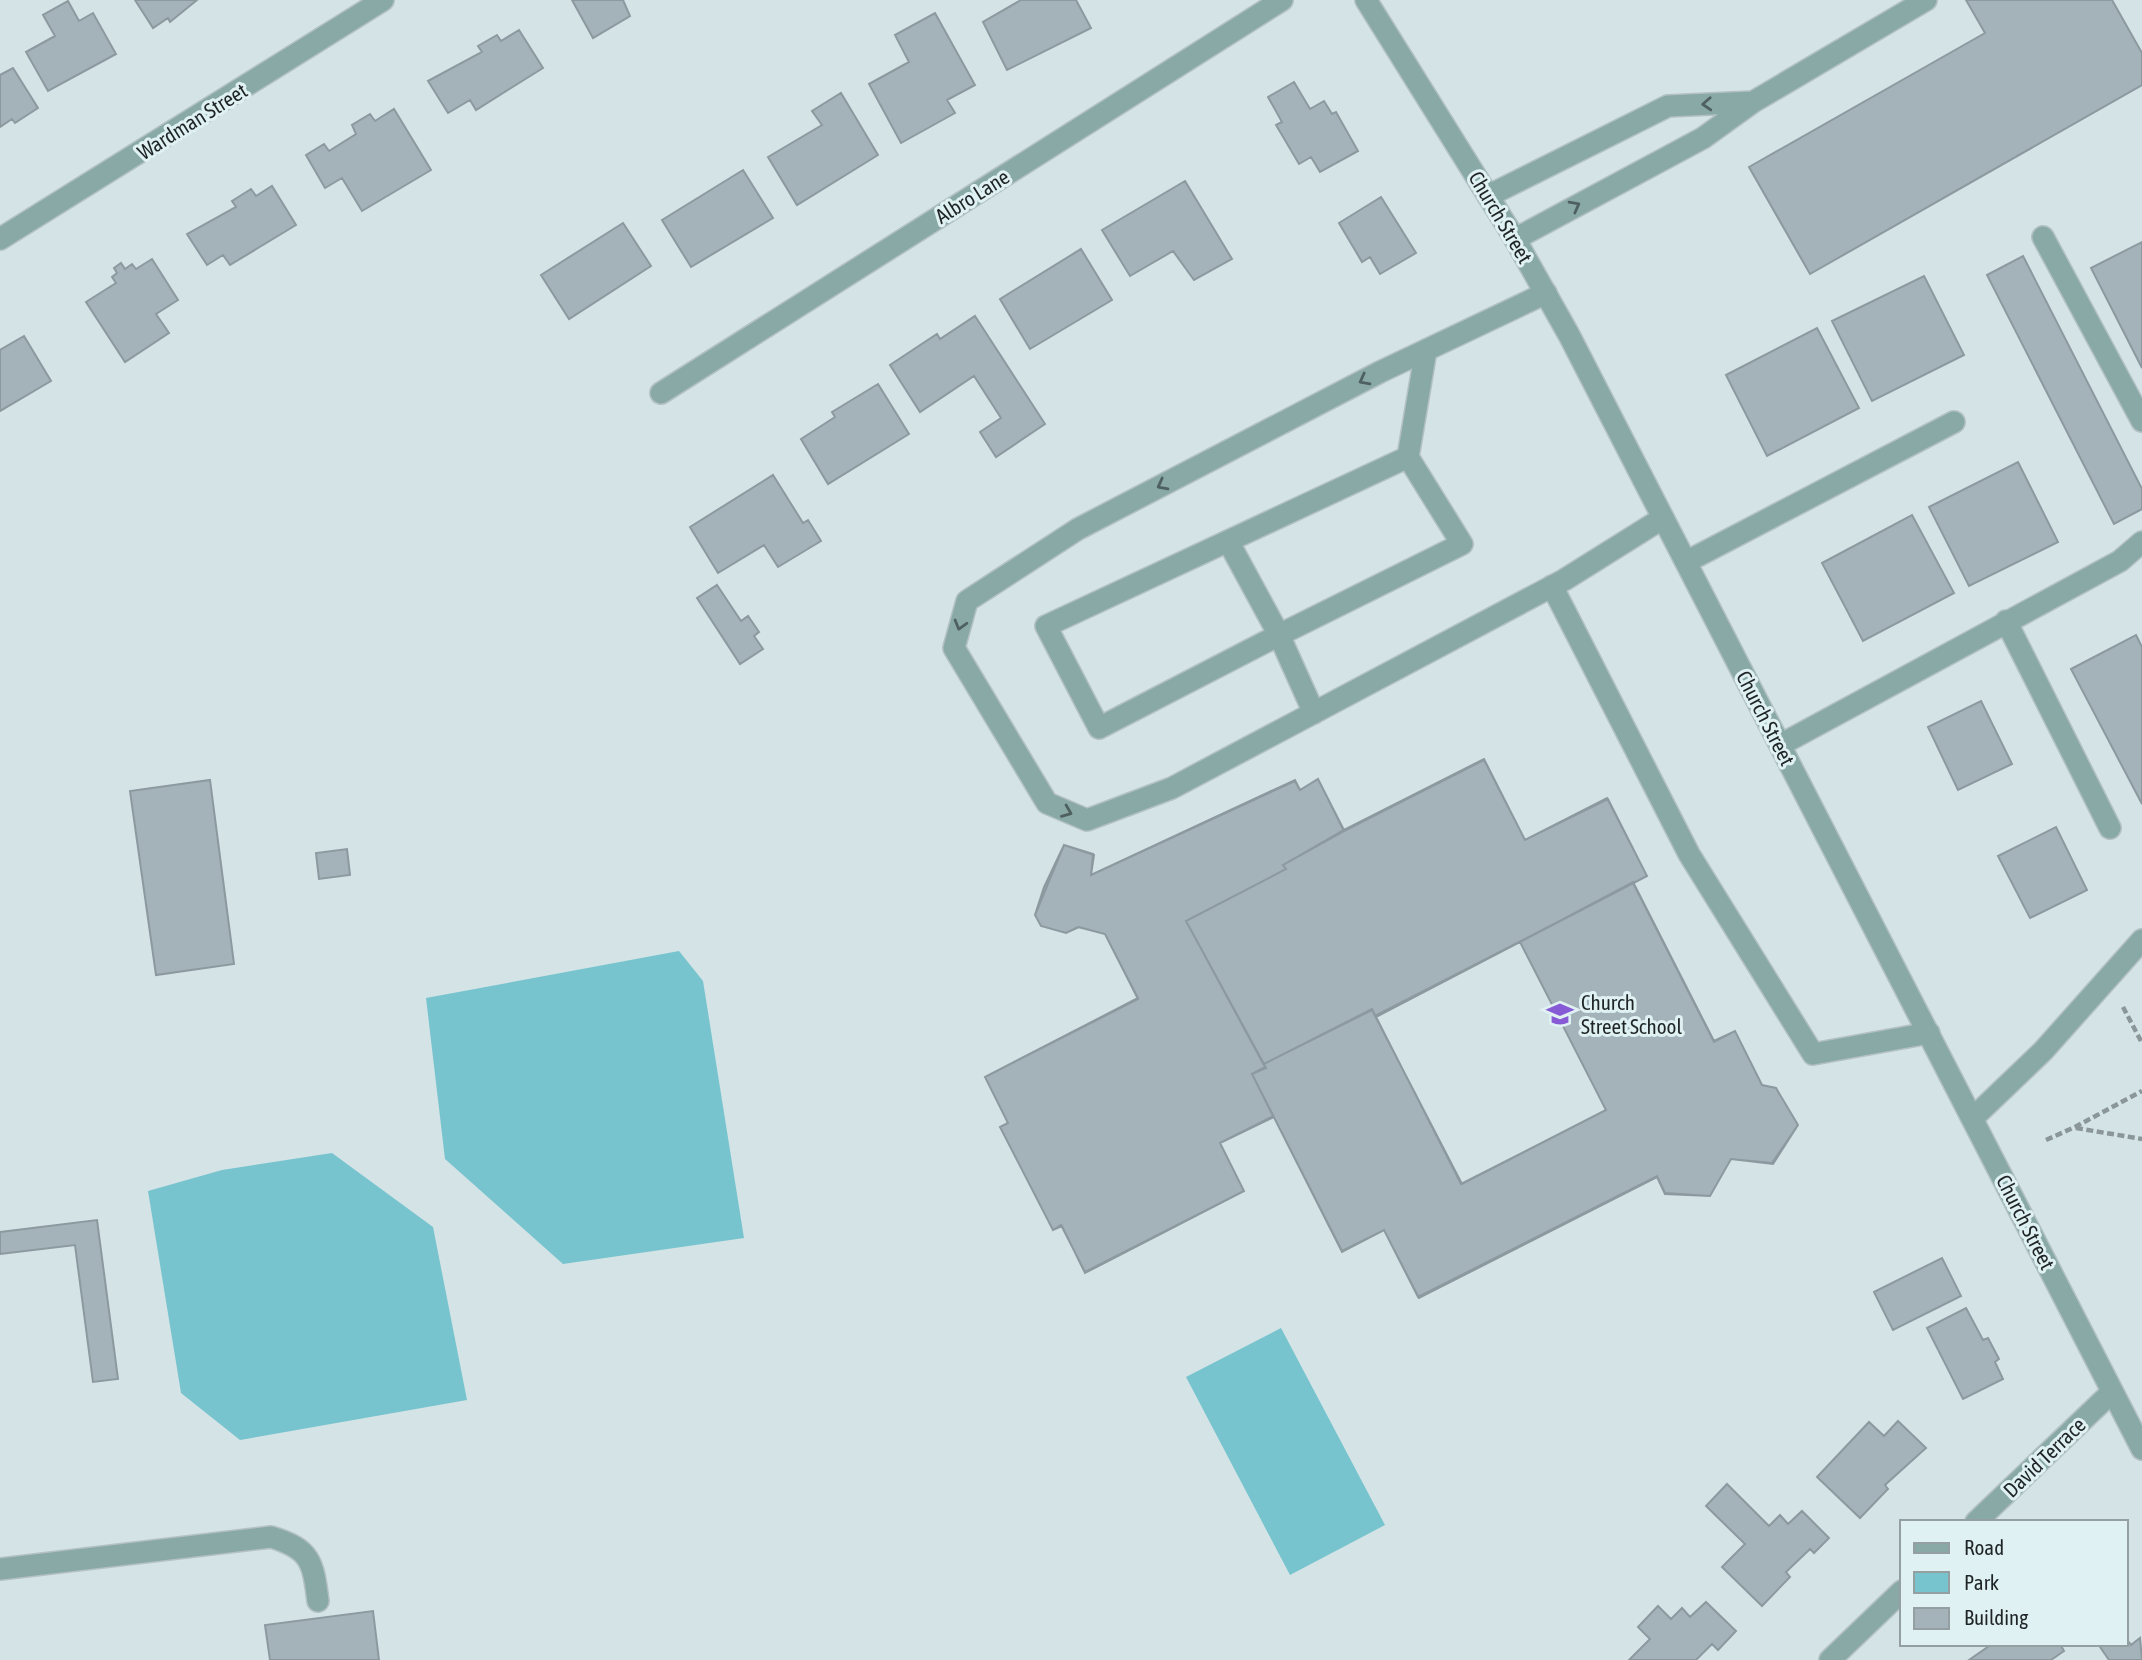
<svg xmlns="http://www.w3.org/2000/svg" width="2142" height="1660" viewBox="0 0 2142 1660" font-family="'Asap Condensed',sans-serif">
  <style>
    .green { fill: #78c4ce }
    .building { fill: #a4b3b9; stroke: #8c9aa0; stroke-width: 2 }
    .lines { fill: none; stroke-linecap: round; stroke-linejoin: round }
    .service-casing { stroke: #b3c1c3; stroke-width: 24 }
    .minor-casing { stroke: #b3c1c3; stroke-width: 24 }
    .tertiary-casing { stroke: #b3c1c3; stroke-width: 24 }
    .path { stroke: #8a9698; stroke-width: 4.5; stroke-dasharray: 7 3.5; stroke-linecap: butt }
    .service { stroke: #89a9a6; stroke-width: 21 }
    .minor { stroke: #89a9a6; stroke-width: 21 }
    .tertiary { stroke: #89a9a6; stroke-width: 21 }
    .oneway { stroke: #4f6060 }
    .labels { text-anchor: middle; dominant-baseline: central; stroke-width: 6; stroke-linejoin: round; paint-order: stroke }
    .street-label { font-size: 21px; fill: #1f2526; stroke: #e0f1f3 }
    .poi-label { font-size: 21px; fill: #1f2526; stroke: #e0f1f3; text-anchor: start }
  </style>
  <rect width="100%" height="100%" fill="#d3e3e6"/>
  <path class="green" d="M679 951 703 981 744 1238 563 1264 445 1159 426 998Z
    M332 1153 433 1227 467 1400 240 1440 181 1393 148 1191 222 1170Z
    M1281 1328 1385 1525 1290 1575 1186 1377Z"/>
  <path class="building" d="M135 0H197L170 22 168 18 153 28Z
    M572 0H623L630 16 593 38Z
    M1021 0H1076L1091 28 1007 70 983 22Z
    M1966 0H2112L2142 53V85L1810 274 1749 167 1985 33Z
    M68 1 79 21 93 13 116 54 48 91 26 52 55 36 43 15Z
    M935 13 975 85 947 100 955 113 901 143 869 84 909 62 895 35Z
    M519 30 543 68 476 110 470 100 448 113 428 81 482 52 478 46 497 35 501 41Z
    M13 68 38 108 15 123 12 119 0 127V75Z
    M1294 82 1310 109 1324 101 1332 114 1336 112 1358 151 1320 172 1311 157 1299 164 1276 125 1282 122 1268 97Z
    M841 93 878 155 797 205 768 157 822 125 812 111Z
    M394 109 431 170 362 211 342 178 325 188 306 155 324 144 329 151 356 134 352 125 370 114 375 121Z
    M743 170 773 218 691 267 662 220Z
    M1185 181 1232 259 1194 280 1173 251 1130 276 1102 230Z
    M272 186 296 225 230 265 223 255 207 265 187 234 236 207 232 201 251 189 256 196Z
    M1381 197 1416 253 1380 274 1370 257 1362 262 1339 223Z
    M623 223 651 266 569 319 541 275Z
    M2142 242V368L2091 268Z
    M1081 249 1112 300 1030 349 1000 299Z
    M2023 256 2142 489V509L2114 524 1987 275Z
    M152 259 178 300 156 314 169 333 125 362 86 302 116 283 112 277 117 273 114 268 121 263 125 269 132 264 136 269Z
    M1924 276 1964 355 1872 401 1832 321Z
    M975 316 1045 424 996 457 980 432 1001 418 974 376 920 412 890 365 937 334 940 339Z
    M1817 328 1859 408 1767 456 1726 375Z
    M24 336 51 381 0 411V350Z
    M878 384 909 434 828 484 801 439 835 417 832 412Z
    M2018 462 2058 542 1969 586 1929 507Z
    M773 475 803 523 808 520 821 541 778 567 764 545 718 573 690 527Z
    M1912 515 1954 593 1863 641 1822 563Z
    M717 585 741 621 748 616 759 632 754 636 763 649 740 664 697 598Z
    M2136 635 2142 647V804L2071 669Z
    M1981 701 2012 764 1958 790 1928 727Z
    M1484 759 1525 840 1607 798 1647 876 1375 1016 1372 1009 1264 1064 1186 921 1286 869 1283 865 1344 830Z
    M1484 760 1525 840 1608 799 1647 876 1376 1017 1372 1010 1264 1064 1186 921 1286 869 1283 865 1344 831Z
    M1318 779 1344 830 1283 865 1286 869 1186 921 1265 1067 1252 1074 1273 1116 1220 1143 1244 1191 1085 1272 1061 1225 1053 1230 1000 1127 1008 1123 985 1077 1138 998 1105 934 1078 927 1066 933 1041 926 1035 915 1044 887 1064 845 1093 854 1091 875 1295 780 1300 790Z
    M1318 779 1344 831 1283 865 1286 869 1186 921 1266 1068 1252 1074 1274 1117 1220 1143 1244 1191 1085 1273 1062 1226 1053 1230 1000 1127 1008 1123 985 1077 1138 999 1105 934 1079 927 1066 933 1041 926 1035 915 1064 845 1094 855 1091 875 1295 781 1300 790Z
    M210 780 234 964 156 975 130 791Z
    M2056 827 2087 890 2030 918 1998 856Z
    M347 849 350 875 319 879 316 853Z
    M1633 882 1714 1041 1735 1031 1762 1085 1776 1088 1798 1125 1772 1163 1731 1159 1710 1196 1665 1193 1657 1176 1418 1297 1384 1230 1342 1251 1252 1074 1265 1067 1264 1064 1372 1009 1461 1184 1606 1110 1520 942Z
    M1633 883 1714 1042 1735 1031 1762 1085 1776 1088 1798 1125 1773 1164 1731 1159 1710 1196 1665 1194 1657 1177 1419 1298 1384 1230 1342 1252 1252 1074 1266 1068 1264 1064 1372 1010 1462 1184 1606 1110 1520 942Z
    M97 1220 118 1379 93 1382 75 1245 0 1254V1232Z
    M1942 1258 1961 1296 1893 1330 1874 1292Z
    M1966 1308 1983 1340 1988 1338 1999 1359 1995 1362 2003 1379 1963 1399 1927 1328Z
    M1898 1421 1926 1448 1885 1485 1888 1489 1860 1518 1817 1477 1869 1422 1884 1436Z
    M1727 1484 1769 1526 1780 1515 1788 1524 1802 1511 1829 1538 1814 1553 1810 1549 1786 1572 1790 1577 1762 1606 1722 1567 1745 1544 1706 1506Z
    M1706 1602 1736 1631 1718 1650 1712 1644 1696 1660H1629L1650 1639 1638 1627 1658 1606 1671 1619 1682 1608 1690 1617Z
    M373 1611 379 1660H270L265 1625Z
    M2126 1638 2131 1645 2140 1638 2142 1660H2109L2098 1644H2126Z
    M1992 1644H2060L2064 1651 2051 1660H1969Z"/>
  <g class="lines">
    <g class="service-casing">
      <path id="service" d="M1753 102 1926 0
        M1488 196 1668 106 1753 102 1703 138 1515 239
        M2043 237 2142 421
        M1546 293 1380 372 1078 529 967 601 954 648 1047 803 1087 820 1172 788 1564 580 1663 518
        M1228 541 1279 635 1099 728 1046 626 1408 457
        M1686 562 1954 422
        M1552 586 1689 854 1813 1054 1929 1033
        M2006 621 2110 828
        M1314 713 1279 635 1462 544 1408 457 1426 350
        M1780 745 2120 561 2142 542
        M1973 1118 2043 1051 2142 940
        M0 1569 271 1537C311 1549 313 1562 318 1601"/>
    </g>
    <g class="minor-casing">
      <path id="minor" d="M0 239 383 0
        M661 393 1282 0
        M1976 1522 2112 1392
        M1830 1660 1902 1591"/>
    </g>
    <g class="tertiary-casing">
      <path id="tertiary" d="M1366 0 1515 239 1569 335 2142 1449"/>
    </g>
    <path class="path" d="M2123 1007 2142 1043
      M2076 1128 2142 1139
      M2046 1140 2075 1127 2142 1091"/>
    <use href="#service" class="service"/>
    <use href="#minor" class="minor"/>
    <use href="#tertiary" class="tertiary"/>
  </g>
  <defs><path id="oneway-chevron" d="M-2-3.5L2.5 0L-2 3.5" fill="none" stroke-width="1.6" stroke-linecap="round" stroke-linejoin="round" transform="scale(1.75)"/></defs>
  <g class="oneway">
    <use href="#oneway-chevron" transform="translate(1707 104) rotate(177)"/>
    <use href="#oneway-chevron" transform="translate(1575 206) rotate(-28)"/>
    <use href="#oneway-chevron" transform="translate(1364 380) rotate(152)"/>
    <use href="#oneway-chevron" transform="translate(1162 485) rotate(152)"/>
    <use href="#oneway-chevron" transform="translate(960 625) rotate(106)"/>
    <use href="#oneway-chevron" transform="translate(1067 812) rotate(22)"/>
  </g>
  <defs>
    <g id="school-bare" transform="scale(2.1)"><path d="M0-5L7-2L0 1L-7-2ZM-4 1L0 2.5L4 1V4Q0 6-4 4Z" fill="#875bd5" stroke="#e0f1f3" stroke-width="2.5" paint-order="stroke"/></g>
  </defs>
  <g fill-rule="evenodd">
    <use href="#school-bare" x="1560" y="1014"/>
  </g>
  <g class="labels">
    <g class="street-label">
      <text transform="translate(192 121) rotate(-32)">Wardman Street</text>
      <text transform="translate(972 196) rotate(-32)">Albro Lane</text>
      <text transform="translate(1501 217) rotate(59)">Church Street</text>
      <text transform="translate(1766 718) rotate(63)">Church Street</text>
      <text transform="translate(2026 1222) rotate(63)">Church Street</text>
      <text transform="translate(2044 1457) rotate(-44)">David Terrace</text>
    </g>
    <g class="poi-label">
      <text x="1581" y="1002">Church<tspan x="1581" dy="24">Street School</tspan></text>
    </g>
  </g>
  <rect x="1900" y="1520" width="228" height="126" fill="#e0f1f3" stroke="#939fa1" stroke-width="2"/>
  <rect x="1914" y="1543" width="35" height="10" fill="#89a9a6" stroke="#939fa1" stroke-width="2"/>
  <text x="1964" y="1555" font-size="21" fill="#1f2526">Road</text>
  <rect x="1914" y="1572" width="35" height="21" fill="#78c4ce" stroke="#939fa1" stroke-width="2"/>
  <text x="1964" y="1590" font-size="21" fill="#1f2526">Park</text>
  <rect x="1914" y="1608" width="35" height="21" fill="#a4b3b9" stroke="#939fa1" stroke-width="2"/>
  <text x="1964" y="1625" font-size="21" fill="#1f2526">Building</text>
</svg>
